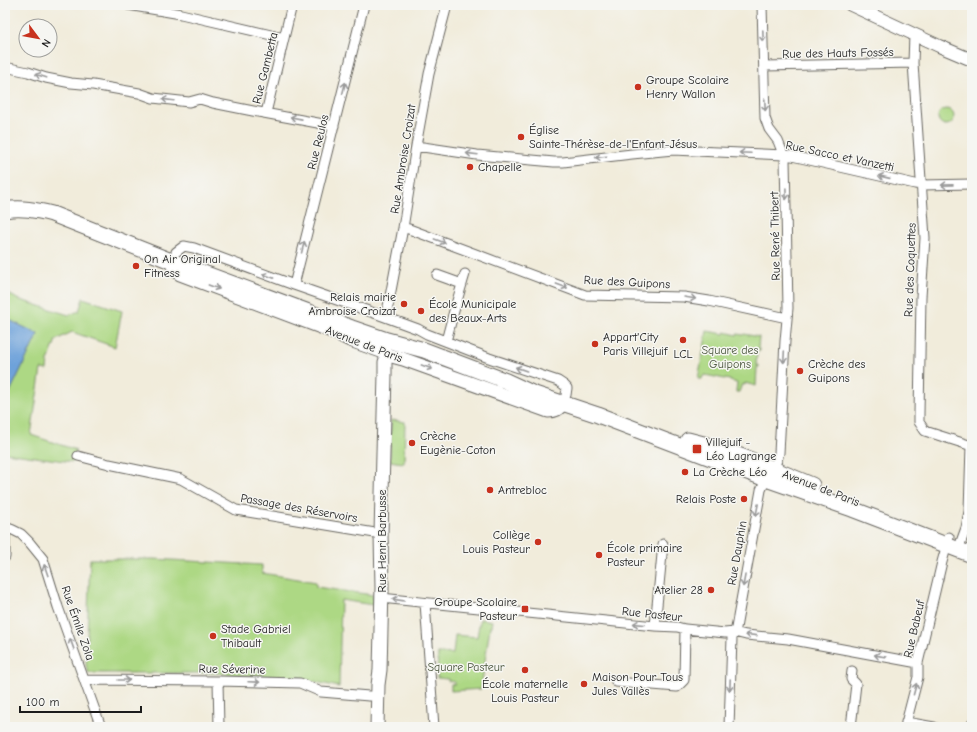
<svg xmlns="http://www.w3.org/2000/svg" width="977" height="732" viewBox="0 0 977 732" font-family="'Comic Neue',sans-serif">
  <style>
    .green { fill: #add884; stroke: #647a50 }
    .water { fill: #6ea2da; stroke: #455f7b }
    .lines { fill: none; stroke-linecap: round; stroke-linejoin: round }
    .minor-casing { stroke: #67655f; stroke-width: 11 }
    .tertiary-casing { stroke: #67655f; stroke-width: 14 }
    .secondary-casing { stroke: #67655f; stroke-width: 15 }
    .primary-casing { stroke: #67655f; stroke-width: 17 }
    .minor { stroke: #fff; stroke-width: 9 }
    .tertiary { stroke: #fff; stroke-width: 12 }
    .secondary { stroke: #fff; stroke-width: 13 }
    .primary { stroke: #fff; stroke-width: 15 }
    .oneway { stroke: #999 }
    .poi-dot { fill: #c8321e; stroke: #f6f6f2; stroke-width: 1.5 }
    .labels { text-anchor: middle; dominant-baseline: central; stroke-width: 3; stroke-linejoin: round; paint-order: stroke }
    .street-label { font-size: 12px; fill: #1c1c1c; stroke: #f6f6f2 }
    .poi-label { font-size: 12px; fill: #1c1c1c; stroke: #f6f6f2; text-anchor: start }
    .park-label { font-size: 12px; fill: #48543b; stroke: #f6f6f2 }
  </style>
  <rect width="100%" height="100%" fill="#f6f6f2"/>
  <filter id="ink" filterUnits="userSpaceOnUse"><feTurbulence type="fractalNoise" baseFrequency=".025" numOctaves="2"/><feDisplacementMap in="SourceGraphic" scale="8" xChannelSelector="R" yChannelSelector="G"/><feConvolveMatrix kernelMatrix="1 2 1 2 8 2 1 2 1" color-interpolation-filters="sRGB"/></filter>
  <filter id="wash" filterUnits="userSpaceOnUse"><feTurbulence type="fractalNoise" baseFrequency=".012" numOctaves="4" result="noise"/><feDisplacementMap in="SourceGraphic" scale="16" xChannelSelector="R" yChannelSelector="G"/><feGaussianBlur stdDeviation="0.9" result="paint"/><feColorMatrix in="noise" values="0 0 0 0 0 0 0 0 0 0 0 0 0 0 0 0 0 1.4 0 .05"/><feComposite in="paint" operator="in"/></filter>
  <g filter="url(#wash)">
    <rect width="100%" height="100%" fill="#f1ecdb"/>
    <path class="green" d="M938 117a8 8 0 1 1 16 0a8 8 0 1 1-16 0Z
      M5 291 17 299 69 315 79 311 83 298 122 311 115 347 72 332 56 340 48 361 47 370 41 369 31 435 76 450 73 462 5 453V402L38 334 5 318Z
      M707 331 724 334 725 332 737 335V334L743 335 744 334 759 337 758 349 760 350V351L757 352 756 365H759V367H757L756 386 745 383V385L742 384 739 392H736L737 383 730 381V380L705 375 703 376 702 379H698Z
      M391 420 405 422 404 463 396 462 390 461Z
      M90 559H153L262 565V573L316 582V587L373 595V605L341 600 339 687 298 678 211 673H91L88 672 86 666Z
      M480 619 492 621 491 627H490L481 689 451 691V684H455V682L448 681V679L437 678 438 653 453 654 455 635 477 637Z"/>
    <path class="water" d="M5 318 38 334 5 402Z"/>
  </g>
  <g filter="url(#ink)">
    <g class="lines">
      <g class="minor-casing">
        <path id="minor" d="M128 5 181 14 284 38
          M914 35 913 63 925 238 921 297 919 414V422L925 431 972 446
          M764 66 913 63
          M5 67 28 72 46 78 71 83 93 85 139 93 153 98 189 102 200 99 213 103 253 111 334 126
          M266 113 292 5
          M416 146 477 155 554 162H563L632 154 673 150 784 155 792 156 915 184 922 185 972 184
          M403 228 409 229 585 295 684 297 709 301 787 318
          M176 252 184 246 194 248 294 285 377 314 418 329 427 334 489 358 558 381 564 385 567 388 566 395
          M437 275 462 284
          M294 285 364 5
          M386 317 403 228 416 146 429 74 447 5
          M446 341 454 311 465 274
          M78 456 109 464 181 479 236 510 381 534
          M5 527 13 530 21 534 30 543 43 559 58 607 101 727
          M958 550 966 528 969 511 971 446
          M5 557V527
          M381 598 655 626 677 627 685 629 725 633 734 632 746 635 788 639 918 663
          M425 603 434 727
          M655 626 663 544
          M85 680 218 681 300 683 321 692 369 696H377
          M218 681 219 727
          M616 682 677 687 684 680 685 629
          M906 722 934 727
          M729 727 732 638 736 628 761 490C767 475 776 470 779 453L785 341 788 308 785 159 778 141 769 129 765 118 762 5
          M851 727 856 684 851 679 852 671
          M905 727 918 677V663L942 562 949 537
          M971 727 972 724"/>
      </g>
      <g class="tertiary-casing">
        <path id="tertiary" d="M851 5 939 46 972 60"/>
      </g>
      <g class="secondary-casing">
        <path id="secondary" d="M171 261 175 270 180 274 334 332 350 340 381 351 388 355 403 359 548 411C556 411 558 409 563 404
          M377 727 378 685 380 670 382 588 381 534 385 374V362L388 355"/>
      </g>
      <g class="primary-casing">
        <path id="primary" d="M5 210C21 207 36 210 52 214L171 261 352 328 387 340 424 350 506 381 532 393 598 415 766 479 852 509 972 555
          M688 440 719 448 751 460 812 485"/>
      </g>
      <use href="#minor" class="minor"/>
      <use href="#tertiary" class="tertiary"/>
      <use href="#secondary" class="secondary"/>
      <use href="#primary" class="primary"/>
    </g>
    <defs><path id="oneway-shaft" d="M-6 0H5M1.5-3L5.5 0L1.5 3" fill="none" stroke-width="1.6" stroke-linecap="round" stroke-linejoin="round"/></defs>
    <g class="oneway">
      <use href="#oneway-shaft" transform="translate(763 36) rotate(88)"/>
      <use href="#oneway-shaft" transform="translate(41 76) rotate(-162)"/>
      <use href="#oneway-shaft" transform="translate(344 88) rotate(-76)"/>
      <use href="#oneway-shaft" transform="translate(168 100) rotate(-173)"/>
      <use href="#oneway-shaft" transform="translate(765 105) rotate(88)"/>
      <use href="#oneway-shaft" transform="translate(296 118) rotate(-169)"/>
      <use href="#oneway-shaft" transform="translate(745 153) rotate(-177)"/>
      <use href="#oneway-shaft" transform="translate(472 154) rotate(-173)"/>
      <use href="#oneway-shaft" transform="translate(601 157) rotate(173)"/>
      <use href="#oneway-shaft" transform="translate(884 177) rotate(-167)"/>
      <use href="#oneway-shaft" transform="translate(947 185) rotate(179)"/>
      <use href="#oneway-shaft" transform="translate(786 194) rotate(89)"/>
      <use href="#oneway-shaft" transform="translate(440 241) rotate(20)"/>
      <use href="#oneway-shaft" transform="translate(303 247) rotate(-76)"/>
      <use href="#oneway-shaft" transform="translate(268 276) rotate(-160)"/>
      <use href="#oneway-shaft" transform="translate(562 286) rotate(20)"/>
      <use href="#oneway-shaft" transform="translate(214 287) rotate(20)"/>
      <use href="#oneway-shaft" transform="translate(690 298) rotate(9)"/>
      <use href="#oneway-shaft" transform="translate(784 357) rotate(93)"/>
      <use href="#oneway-shaft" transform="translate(427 367) rotate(20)"/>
      <use href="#oneway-shaft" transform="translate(521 369) rotate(-161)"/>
      <use href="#oneway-shaft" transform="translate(757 510) rotate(101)"/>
      <use href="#oneway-shaft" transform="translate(46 570) rotate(-109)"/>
      <use href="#oneway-shaft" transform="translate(744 581) rotate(100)"/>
      <use href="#oneway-shaft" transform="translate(398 600) rotate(-172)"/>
      <use href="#oneway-shaft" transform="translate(639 624) rotate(-174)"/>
      <use href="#oneway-shaft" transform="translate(751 635) rotate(-174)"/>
      <use href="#oneway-shaft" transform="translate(72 644) rotate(-110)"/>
      <use href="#oneway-shaft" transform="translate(880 656) rotate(-170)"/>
      <use href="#oneway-shaft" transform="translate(124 680)"/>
      <use href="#oneway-shaft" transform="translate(254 682) rotate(2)"/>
      <use href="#oneway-shaft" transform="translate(730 685) rotate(92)"/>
      <use href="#oneway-shaft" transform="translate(915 689) rotate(-75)"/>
    </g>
  </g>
  <g class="poi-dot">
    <circle cx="638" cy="87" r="4"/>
    <circle cx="521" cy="137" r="4"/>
    <circle cx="470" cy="167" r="4"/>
    <circle cx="136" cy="266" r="4"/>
    <circle cx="404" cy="304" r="4"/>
    <circle cx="421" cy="311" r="4"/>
    <circle cx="683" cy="340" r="4"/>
    <circle cx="595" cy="344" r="4"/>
    <circle cx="800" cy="371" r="4"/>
    <circle cx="412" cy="443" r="4"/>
    <rect x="692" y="444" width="10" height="10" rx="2"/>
    <circle cx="685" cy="472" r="4"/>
    <circle cx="490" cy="490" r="4"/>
    <circle cx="744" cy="499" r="4"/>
    <circle cx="538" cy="542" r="4"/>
    <circle cx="599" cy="555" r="4"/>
    <circle cx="711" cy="590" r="4"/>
    <rect x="521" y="605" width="8" height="8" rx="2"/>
    <circle cx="213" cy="636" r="4"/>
    <circle cx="525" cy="670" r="4"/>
    <circle cx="584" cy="684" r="4"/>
  </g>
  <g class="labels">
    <g class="street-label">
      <text transform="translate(838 53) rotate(-1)">Rue des Hauts Fossés</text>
      <text transform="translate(265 68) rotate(-76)">Rue Gambetta</text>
      <text transform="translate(318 142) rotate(-76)">Rue Reulos</text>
      <text transform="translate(840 156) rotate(12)">Rue Sacco et Vanzetti</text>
      <text transform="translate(403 159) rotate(-81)">Rue Ambroise Croizat</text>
      <text transform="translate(775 236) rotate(-91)">Rue René Thibert</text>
      <text transform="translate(910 270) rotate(-88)">Rue des Coquettes</text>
      <text transform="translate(627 282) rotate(3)">Rue des Guipons</text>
      <text transform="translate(364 344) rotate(21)">Avenue de Paris</text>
      <text transform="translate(821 488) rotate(21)">Avenue de Paris</text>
      <text transform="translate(299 508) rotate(10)">Passage des Réservoirs</text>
      <text transform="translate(382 541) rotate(-90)">Rue Henri Barbusse</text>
      <text transform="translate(737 553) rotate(-80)">Rue Dauphin</text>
      <text transform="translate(652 614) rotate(6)">Rue Pasteur</text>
      <text transform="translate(78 623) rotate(71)">Rue Émile Zola</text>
      <text transform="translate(914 629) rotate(-77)">Rue Babeuf</text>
      <text transform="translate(232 669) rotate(1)">Rue Séverine</text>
    </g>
    <g class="poi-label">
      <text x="646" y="80">Groupe Scolaire<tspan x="646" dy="14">Henry Wallon</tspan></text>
      <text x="529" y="130">Église<tspan x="529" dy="14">Sainte-Thérèse-de-l'Enfant-Jésus</tspan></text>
      <text x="478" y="167">Chapelle</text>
      <text x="144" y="259">On Air Original<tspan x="144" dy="14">Fitness</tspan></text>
      <text x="396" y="297" text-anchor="end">Relais mairie<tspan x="396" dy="14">Ambroise Croizat</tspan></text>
      <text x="429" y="304">École Municipale<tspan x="429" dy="14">des Beaux-Arts</tspan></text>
      <text x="603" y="337">Appart'City<tspan x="603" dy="14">Paris Villejuif</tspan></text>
      <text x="683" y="354" text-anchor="middle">LCL</text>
      <text x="808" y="364">Crèche des<tspan x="808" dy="14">Guipons</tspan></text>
      <text x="420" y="436">Crèche<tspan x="420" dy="14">Eugènie-Coton</tspan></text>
      <text x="706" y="442">Villejuif -<tspan x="706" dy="14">Léo Lagrange</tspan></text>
      <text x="693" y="472">La Crèche Léo</text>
      <text x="498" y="490">Antrebloc</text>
      <text x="736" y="499" text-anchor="end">Relais Poste</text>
      <text x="530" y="535" text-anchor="end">Collège<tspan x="530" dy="14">Louis Pasteur</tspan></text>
      <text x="607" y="548">École primaire<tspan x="607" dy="14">Pasteur</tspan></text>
      <text x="703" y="590" text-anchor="end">Atelier 28</text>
      <text x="517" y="602" text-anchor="end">Groupe Scolaire<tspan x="517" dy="14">Pasteur</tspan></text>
      <text x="221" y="629">Stade Gabriel<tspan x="221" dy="14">Thibault</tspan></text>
      <text x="592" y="677">Maison Pour Tous<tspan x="592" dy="14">Jules Vallès</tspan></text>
      <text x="525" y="684" text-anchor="middle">École maternelle<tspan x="525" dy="14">Louis Pasteur</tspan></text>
    </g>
    <g class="park-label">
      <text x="730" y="350">Square des<tspan x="730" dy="14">Guipons</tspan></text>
      <text x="466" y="667">Square Pasteur</text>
    </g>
  </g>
  <rect width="977" height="732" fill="none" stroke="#f6f6f2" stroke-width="20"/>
  <g transform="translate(38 38) rotate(122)"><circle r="19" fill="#f6f6f2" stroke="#9f9f9c"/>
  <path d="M0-3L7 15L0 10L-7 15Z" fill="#c8321e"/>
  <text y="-6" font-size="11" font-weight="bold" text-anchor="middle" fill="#1c1c1c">N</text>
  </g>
  <path d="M20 706v6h121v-6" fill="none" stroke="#1c1c1c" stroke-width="2"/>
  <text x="26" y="706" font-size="12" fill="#1c1c1c" stroke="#f6f6f2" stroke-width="3" paint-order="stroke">100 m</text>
</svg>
